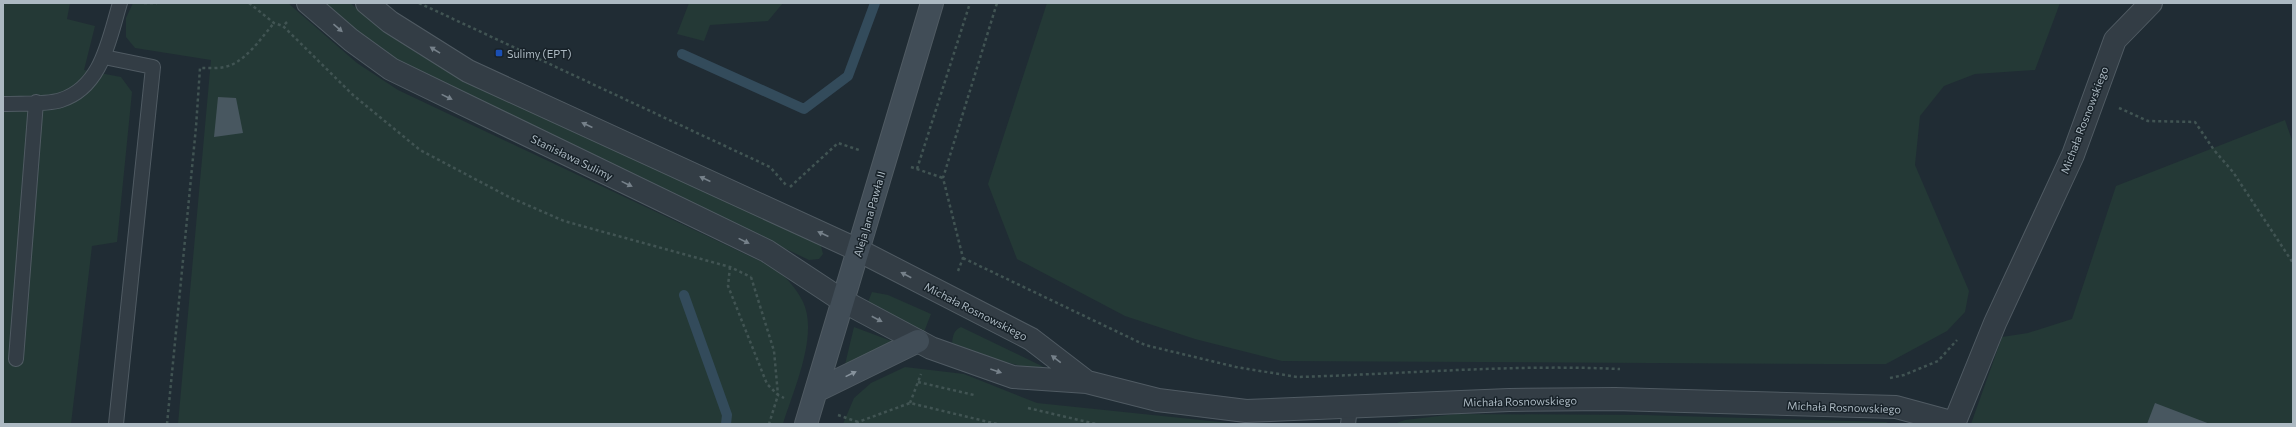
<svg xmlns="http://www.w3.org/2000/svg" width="2296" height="427" viewBox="0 0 2296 427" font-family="Commissioner,sans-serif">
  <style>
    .green { fill: #243936 }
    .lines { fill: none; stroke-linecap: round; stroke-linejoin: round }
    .stream { stroke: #334b5b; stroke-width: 10 }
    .building { fill: #485760 }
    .lane-casing { stroke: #505b63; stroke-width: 16 }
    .street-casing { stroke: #505b63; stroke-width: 24 }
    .secondary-casing { stroke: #505b63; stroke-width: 24 }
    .path { stroke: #415453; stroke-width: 2.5; stroke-dasharray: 3 3; stroke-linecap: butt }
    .lane { stroke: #333d45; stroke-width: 14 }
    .street { stroke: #333d45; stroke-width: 22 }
    .secondary { stroke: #414d57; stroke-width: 22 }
    .oneway { fill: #76818a }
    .oneway2 { fill: #87939d }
    .transit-dot { fill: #1a4fb4; stroke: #182229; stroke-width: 1.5 }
    .labels { text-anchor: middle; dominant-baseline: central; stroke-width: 3; stroke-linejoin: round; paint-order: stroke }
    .poi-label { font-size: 11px; fill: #acb9c2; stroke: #182229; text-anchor: start }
    .street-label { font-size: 11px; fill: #acb9c2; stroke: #182229 }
  </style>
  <rect width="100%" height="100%" fill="#202c34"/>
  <path class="green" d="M3 3H70L67 19 95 26 84 70 121 77 132 92 117 242 92 246 71 424H3Z
    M133 3H288L357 63 398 90 777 269C787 279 796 288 802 300 820 333 793 391 783 424H178L211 60 135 48 126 37V18Z
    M323 3H350L388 34 420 55 815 241 821 246 823 254 819 259 809 260 417 72 380 51Z
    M689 3H783L768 21 710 25 704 41 677 34Z
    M1047 3H2060L2035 70 1975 74 1944 86 1920 116 1915 165 1969 291 1965 312 1947 331 1886 364H1831L1282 361 1195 339 1125 316 1017 259 988 184Z
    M2285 120 2293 143V424H1971L2002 337 2028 333 2072 319 2116 186Z
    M872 292 888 295 931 314 924 332 889 316 868 302Z
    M854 327 902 345 842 377Z
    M961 327 1054 372 1052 374 1002 361 952 343C953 335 954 330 961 327Z
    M905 367 964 374 1037 403 1239 424H843L854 398 871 383Z
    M1456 414 1642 415 1886 422 1890 424H1394L1405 420Z"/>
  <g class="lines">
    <path class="stream" d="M682 54 804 109 848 76 875 3
      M684 295 727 415 726 424"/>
  </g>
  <path class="building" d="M218 97 236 98 243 133 214 137Z
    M2155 403 2210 424H2147Z"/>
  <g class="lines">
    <g class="lane-casing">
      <path id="lane" d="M104 57 153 67 116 424
        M3 104C19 103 46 105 61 100 102 87 109 39 120 3
        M16 359 36 102
        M1348 424 1350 408"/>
    </g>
    <g class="street-casing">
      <path id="street" d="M308 3 351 40 391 69 767 251 843 301 931 348 1013 377 1087 382 1158 400 1246 411 1509 400 1615 399 1896 407 1955 423
        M367 3 390 22 468 71 858 250 1031 339 1087 382
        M1954 424 1995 323 2073 155 2115 40 2151 3"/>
    </g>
    <g class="secondary-casing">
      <path id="secondary" d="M816 391 918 341
        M806 424 932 3"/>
    </g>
    <path class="path" d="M144 3H157
      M249 3 274 23 283 26
      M419 3 770 167 786 185
      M287 22 283 26 353 95 420 150 509 197 564 221 730 267 751 277
      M2119 108 2148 121 2195 122 2214 150 2233 172 2293 263
      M911 167 943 178
      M917 169 970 3
      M790 187 838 143 859 150
      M963 258 1145 345 1236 367 1297 377C1405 374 1512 364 1620 369
      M730 267 728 286 767 384 778 395 769 424
      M958 271 963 258 943 178 997 3
      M751 277 774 351 778 395 784 398
      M1890 378 1904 375 1938 361 1957 340
      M918 382 974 395
      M910 403 921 374
      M1028 408 1096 424
      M838 415 858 422
      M167 424 196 127 200 68C210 68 222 69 231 65 248 58 262 37 274 23
      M857 424 858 422 910 403 997 424"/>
    <use href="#lane" class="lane"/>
    <use href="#street" class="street"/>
    <use href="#secondary" class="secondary"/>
  </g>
  <defs><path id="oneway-solid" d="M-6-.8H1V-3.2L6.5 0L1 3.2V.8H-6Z"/></defs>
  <g class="oneway">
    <use href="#oneway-solid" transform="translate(338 28) rotate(41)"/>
    <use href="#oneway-solid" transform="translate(435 50) rotate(-148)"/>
    <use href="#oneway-solid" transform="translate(447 97) rotate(26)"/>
    <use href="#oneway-solid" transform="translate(587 125) rotate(-155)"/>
    <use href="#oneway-solid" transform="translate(705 179) rotate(-155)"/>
    <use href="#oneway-solid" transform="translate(627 184) rotate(26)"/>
    <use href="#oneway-solid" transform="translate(823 234) rotate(-155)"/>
    <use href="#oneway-solid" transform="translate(744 241) rotate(26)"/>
    <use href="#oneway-solid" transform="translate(906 275) rotate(-152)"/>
    <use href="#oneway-solid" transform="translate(877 319) rotate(28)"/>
    <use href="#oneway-solid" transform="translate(1056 359) rotate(-143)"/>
    <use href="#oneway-solid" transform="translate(996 371) rotate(19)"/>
  </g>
  <use class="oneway2" href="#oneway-solid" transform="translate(851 374) rotate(-26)"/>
  <rect class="transit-dot" x="495" y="49" width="8" height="8" rx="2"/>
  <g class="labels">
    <g class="poi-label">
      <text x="507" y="53">Sulimy (EPT)</text>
    </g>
    <g class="street-label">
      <text transform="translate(2084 120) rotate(-69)">Michała Rosnowskiego</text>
      <text transform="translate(572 157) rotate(26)">Stanisława Sulimy</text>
      <text transform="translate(869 214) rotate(-74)">Aleja Jana Pawła II</text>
      <text transform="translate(976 311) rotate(27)">Michała Rosnowskiego</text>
      <text transform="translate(1520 401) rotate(-1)">Michała Rosnowskiego</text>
      <text transform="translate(1844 407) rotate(2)">Michała Rosnowskiego</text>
    </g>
  </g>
  <rect width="2296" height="427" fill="none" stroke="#acb9c2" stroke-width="8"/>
</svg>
